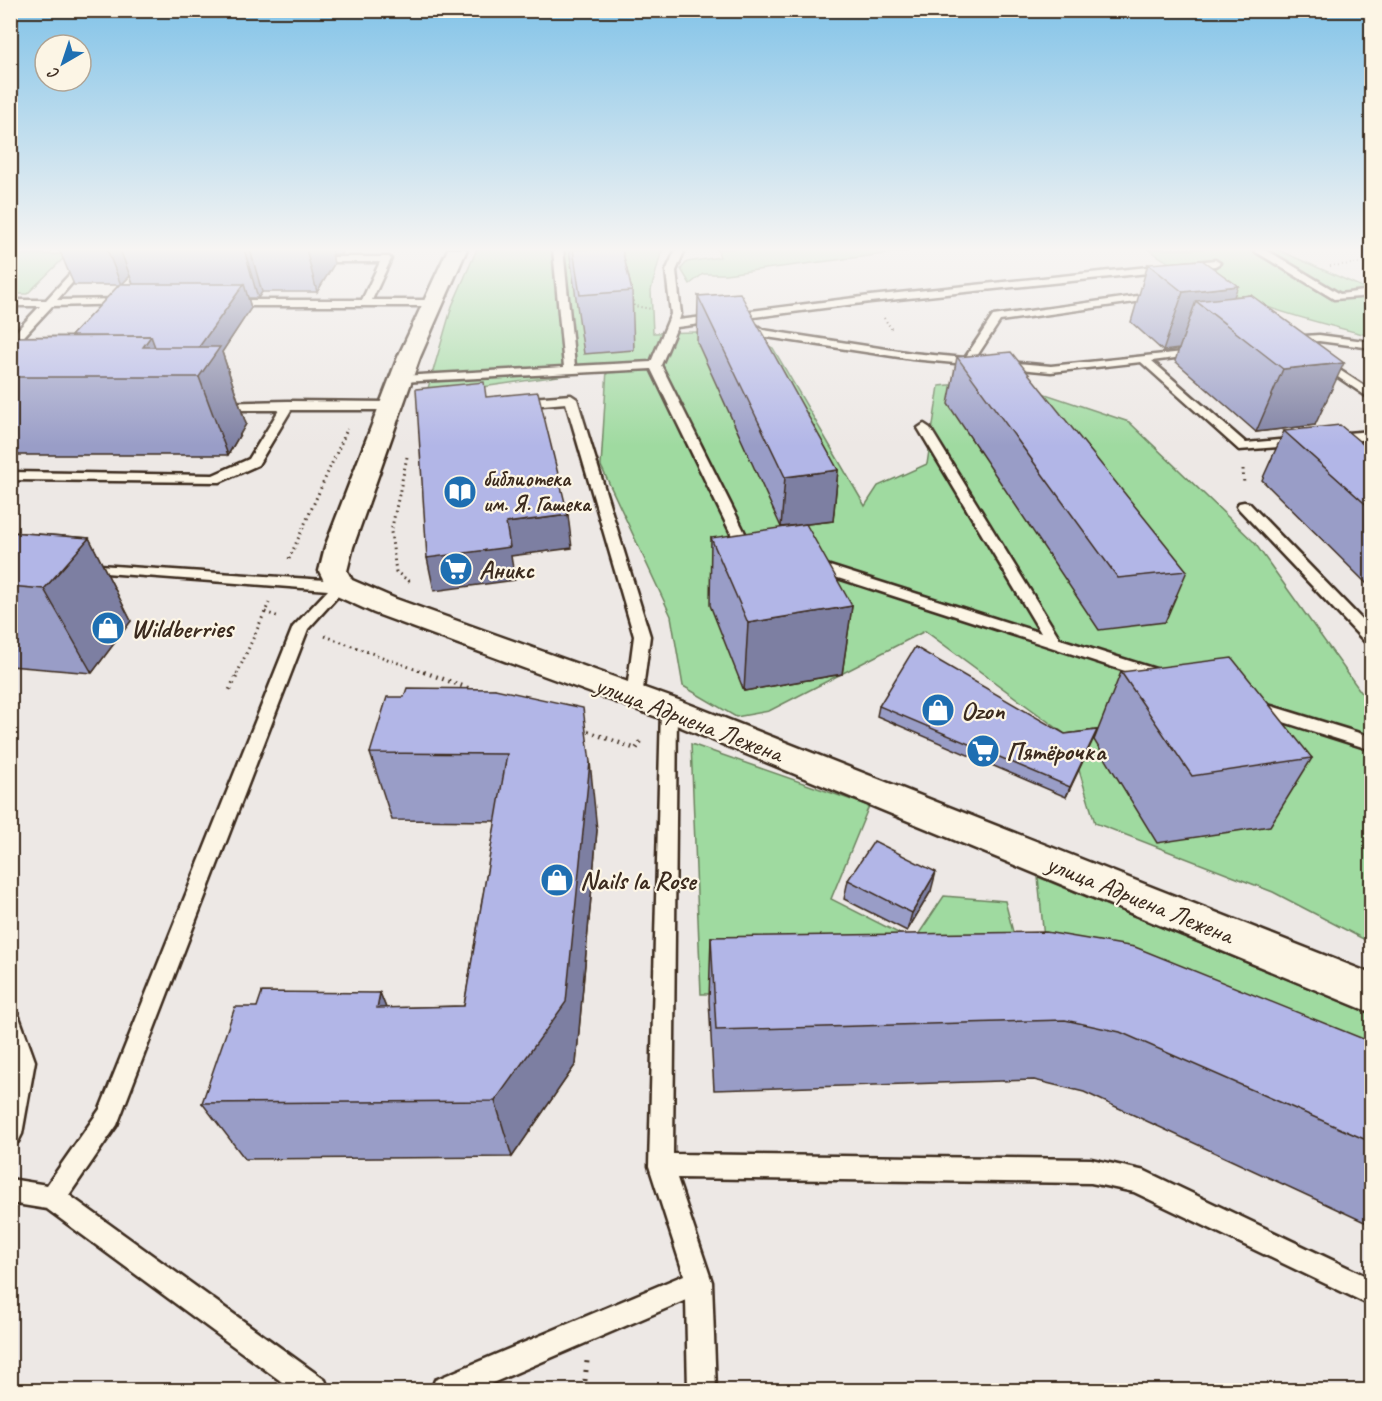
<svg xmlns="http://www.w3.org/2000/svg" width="1382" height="1401" viewBox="0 0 1382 1401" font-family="Caveat,sans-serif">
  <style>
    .green { fill: #9fdaa0; stroke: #6d825f; stroke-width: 1.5 }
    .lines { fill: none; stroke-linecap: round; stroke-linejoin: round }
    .lane-casing { stroke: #3b2a1e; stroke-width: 5 }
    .secondary-casing { stroke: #3b2a1e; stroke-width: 5 }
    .path-far3 { stroke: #3b2a1e; stroke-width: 2; stroke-dasharray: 1 3; stroke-linecap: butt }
    .path-far2 { stroke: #3b2a1e; stroke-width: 3; stroke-dasharray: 1.5 4; stroke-linecap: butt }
    .path-far1 { stroke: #3b2a1e; stroke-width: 4.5; stroke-dasharray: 1.5 5; stroke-linecap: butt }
    .path { stroke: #3b2a1e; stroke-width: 5; stroke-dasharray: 2 7; stroke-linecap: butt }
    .lane { fill: #fcf5e5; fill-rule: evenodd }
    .secondary { fill: #fcf5e5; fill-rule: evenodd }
    .wall { fill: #999dc7; stroke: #3b2a1e; stroke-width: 1.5; fill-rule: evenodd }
    .shaded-wall { fill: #7d7fa2; stroke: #3b2a1e; stroke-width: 1.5 }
    .building { fill: #b2b6e7; stroke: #3b2a1e; stroke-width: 1.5 }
    .labels { text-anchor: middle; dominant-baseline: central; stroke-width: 4.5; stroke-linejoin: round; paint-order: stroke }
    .far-poi-label { font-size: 22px; font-weight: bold; fill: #3b2a1e; stroke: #fcf5e5; text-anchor: start }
    .poi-label { font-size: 26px; font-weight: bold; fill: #3b2a1e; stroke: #fcf5e5; text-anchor: start }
    .street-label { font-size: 26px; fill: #3b2a1e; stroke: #fcf5e5 }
  </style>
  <rect width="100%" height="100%" fill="#ede8e5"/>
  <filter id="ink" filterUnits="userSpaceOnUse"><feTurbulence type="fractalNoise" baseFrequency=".0167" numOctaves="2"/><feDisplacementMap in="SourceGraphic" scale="12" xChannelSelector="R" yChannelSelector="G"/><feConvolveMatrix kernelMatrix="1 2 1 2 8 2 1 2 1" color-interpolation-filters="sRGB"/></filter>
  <g filter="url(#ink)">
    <path class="green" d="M477 249H664L661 253 651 290 653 333 740 331 773 348 865 506 878 486 927 464 939 386 1004 380 1129 422 1254 542 1371 706V943L1273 892 1095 823 1069 737 925 631 769 711 736 717 683 686 671 616 601 466 607 369 426 395 452 306Z
      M717 249H924L725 274H703L690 284 681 269 687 262 720 257Z
      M1148 249H1276L1371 291V336C1294 317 1213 295 1148 249Z
      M68 254 27 294H11L10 255Z
      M691 744 869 806 831 899 914 941 944 896 1005 901 1026 982 924 992 701 994Z
      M1038 877 1371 1014V1086L1046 959Z"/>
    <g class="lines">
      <g class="lane-casing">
        <path id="lane" d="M93 249H102L57 300 124 299 128 300V304L52 306 14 347 10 348V338L40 306H10V300H46Z
          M553 249H563L575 366 651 362 671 314 666 271 676 249H685L676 271 681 314 679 320 870 296 1215 260 1220 263 1215 266 870 302 677 327 661 365 748 539 761 546 754 550 737 545 735 542 651 369 401 382 395 379 401 376 564 367Z
          M1251 249H1263L1275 255 1340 294 1372 290V296L1334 299Z
          M309 257H389L391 259 372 300H434L439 303 434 306H227L222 303 227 300H362L380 262H312L307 259Z
          M1159 293 1163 294V298L1000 321 975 359 1051 366 1202 350 1203 352 1198 355 1152 361 1246 443 1299 438 1303 439 1305 442 1303 445 1239 450 1141 362 1051 372 912 359 760 336 740 322 749 320 763 330 912 353 965 358 993 316Z
          M1319 335 1372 342V348L1319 341 1289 343 1284 340 1289 337Z
          M1321 358 1372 391V400L1317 363 1315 361Z
          M571 395 577 399 650 636 642 697 640 701H628L626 697 634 636 566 403 530 406 524 402 530 398Z
          M288 401 391 402 397 406 391 410H291L258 465 220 482 10 480V472L213 475 249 459 279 410H218L214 409V403Z
          M924 424 930 428 1060 639 1165 672 1167 676 1165 680H1153L807 568 805 565 807 562H817L1041 633 918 428Z
          M1372 431V439L1334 442 1328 438 1334 434Z
          M1244 502 1249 503 1372 630V645L1367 644 1239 509 1237 506 1239 503Z
          M84 564 340 581 347 586 308 629 117 1125 69 1195 325 1380 329 1390H293L47 1209 10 1203V1179L47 1185 100 1109 293 627 328 590 79 571 77 568 79 565Z
          M1255 701 1372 737V750L1249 711 1247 707 1249 703Z
          M669 703 675 705 677 709 673 1154 1091 1159 1145 1171 1372 1279V1306L1134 1192 1091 1183 677 1178 712 1282 716 1390H688L686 1300 476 1390H431L435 1380 684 1275 649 1166 661 709 663 705Z
          M10 1011 18 1014 35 1061 22 1134 18 1142 10 1145V1073L13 1061 10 1054Z"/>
      </g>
      <g class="secondary-casing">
        <path id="secondary" d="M448 249H467L420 357 353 547 347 571 352 580 396 599 681 701 1372 974V1013L657 717 374 613 330 593 319 571 325 547 398 357Z"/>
      </g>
      <path class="path-far3" d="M1330 266 1372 262
        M631 293 634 306 652 309
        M884 318 893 331
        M345 433 347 429"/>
      <path class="path-far2" d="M407 457 391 532 396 572 412 583
        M1243 469 1244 485
        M289 559 346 432
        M265 612 279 617
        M325 636 428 674
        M237 674 269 603"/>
      <path class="path-far1" d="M424 672 473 690
        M230 690 238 672
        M582 729 636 749 641 741"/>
      <path class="path" d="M584 1390 587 1361"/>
      <use href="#lane" class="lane"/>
      <use href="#secondary" class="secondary"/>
    </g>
    <path class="wall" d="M59 249H344L341 254H332L334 264 317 292H262L258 298H248L251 308 222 352 246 424 228 455H10V337L71 336 119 285H74ZM130 276 133 284H122Z
      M569 249H622L632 291 634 350 584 354Z
      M1148 264 1234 297 1251 295 1315 425 1256 432 1175 361 1179 349 1163 351 1131 322Z
      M698 296 838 470 833 521 781 527 697 342Z
      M957 357 1187 571 1165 622 1099 630 948 404Z
      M1284 431 1371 451V588L1262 480Z
      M10 532 89 538 131 621 92 673 10 666Z
      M711 538 852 606 842 674 744 691 710 605Z
      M1121 672 1312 758 1270 826 1157 843 1094 740Z
      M495 689 597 830 576 1064 512 1157 245 1159 202 1103 257 1007 380 993 386 1008 464 1006 496 821 392 820 370 753 404 697Z
      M879 706 1065 734 1097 730 1066 797 877 716Z
      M848 880 931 891 907 931 844 899Z
      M711 937 1371 1042V1225L1084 1092 1034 1080 714 1090 709 1000Z"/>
    <path class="shaded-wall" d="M107 249H120L130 276 121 285Z
      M244 249H250L262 292 258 298Z
      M306 249H331L334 264 317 292Z
      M244 284 251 308 222 352 246 424 228 455 199 377 180 373Z
      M1238 286 1224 323 1196 301 1179 349 1163 351 1183 292Z
      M10 316 16 327 10 332Z
      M151 336 167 377 143 347Z
      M1344 363 1315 425 1256 432 1283 369Z
      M838 470 833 521 781 527 785 477Z
      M568 515 572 548 511 556 515 580 434 591 427 558 506 523Z
      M89 538 131 621 92 673 44 589Z
      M852 606 842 674 744 691 748 623Z
      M1097 730 1093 740 1066 797 1070 787Z
      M590 762 597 830 576 1064 512 1157 495 1101Z
      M936 872 931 891 907 931 912 913Z
      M380 993 405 1055 377 1008Z"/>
    <path class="building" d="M573 249H622L632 291 580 295Z
      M1202 260 1238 286 1183 292 1148 264Z
      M120 284H244L199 347H155L151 336H71Z
      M740 293 838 470 785 477 698 296Z
      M1251 295 1344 363 1283 369 1196 301Z
      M151 336 143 347H220L199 377H10V337Z
      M1011 352 1187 571 1118 578 957 357Z
      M484 382 486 397 538 392 568 515 506 523 510 547 427 558 416 389Z
      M1340 425 1371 451V509L1284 431Z
      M806 524 852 606 748 623 711 538Z
      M10 532 89 538 44 589 10 586Z
      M915 647 1065 734 1097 730 1070 787 879 706Z
      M1232 658 1312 758 1192 776 1121 672Z
      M407 688 495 689 583 708 590 762 566 1002 495 1101 202 1103 235 1007H257L262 992 380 993 377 1008 464 1006 507 754 370 753 387 697H404Z
      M874 841 936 872 912 913 848 880Z
      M1046 932 1135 947 1371 1042V1142L1120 1032 1065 1020 716 1030 711 937Z"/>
  </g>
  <linearGradient id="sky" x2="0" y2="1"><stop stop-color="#82c3e8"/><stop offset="0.56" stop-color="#f7f5f3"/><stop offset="1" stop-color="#f7f5f3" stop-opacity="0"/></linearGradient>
  <rect width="1382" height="446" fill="url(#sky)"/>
  <defs>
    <g id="library-disc" transform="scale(1.725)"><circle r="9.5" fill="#1f6fb2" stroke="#fcf5e5"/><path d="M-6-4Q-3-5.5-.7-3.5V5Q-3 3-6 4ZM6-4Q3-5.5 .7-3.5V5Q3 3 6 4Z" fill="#fff"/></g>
    <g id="supermarket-disc" transform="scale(1.725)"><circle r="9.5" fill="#1f6fb2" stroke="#fcf5e5"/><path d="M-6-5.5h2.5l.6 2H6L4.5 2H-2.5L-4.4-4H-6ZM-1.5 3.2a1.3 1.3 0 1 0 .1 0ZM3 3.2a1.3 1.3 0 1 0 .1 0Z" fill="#fff"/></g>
    <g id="shop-disc" transform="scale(1.725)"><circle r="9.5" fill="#1f6fb2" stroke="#fcf5e5"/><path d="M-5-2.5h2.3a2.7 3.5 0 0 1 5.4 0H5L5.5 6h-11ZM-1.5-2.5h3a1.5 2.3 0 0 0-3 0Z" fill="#fff"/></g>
  </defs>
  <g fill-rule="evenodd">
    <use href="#library-disc" x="460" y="492"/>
    <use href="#supermarket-disc" x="456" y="569"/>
    <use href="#shop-disc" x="108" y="628"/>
    <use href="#shop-disc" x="938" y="710"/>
    <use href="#supermarket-disc" x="983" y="751"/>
    <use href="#shop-disc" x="557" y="880"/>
  </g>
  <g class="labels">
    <g class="far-poi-label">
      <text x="483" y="479">библиотека<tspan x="483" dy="25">им. Я. Гашека</tspan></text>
    </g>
    <g class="poi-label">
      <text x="479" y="569">Аникс</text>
      <text x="131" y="628">Wildberries</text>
      <text x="961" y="710">Ozon</text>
      <text x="1006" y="751">Пятёрочка</text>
      <text x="580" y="880">Nails la Rose</text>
    </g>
    <g class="street-label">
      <text transform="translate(689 719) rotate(21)">улица Адриена Лежена</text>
      <text transform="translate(1140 899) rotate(22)">улица Адриена Лежена</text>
    </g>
  </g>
  <rect width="1382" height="1401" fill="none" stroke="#fcf5e5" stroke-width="36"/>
  <rect x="18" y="18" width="1346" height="1365" fill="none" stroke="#3b2a1e" stroke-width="2" filter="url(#ink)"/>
  <g transform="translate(63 63) rotate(219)"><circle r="28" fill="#fcf5e5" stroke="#afa495" stroke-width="1.5"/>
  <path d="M0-4.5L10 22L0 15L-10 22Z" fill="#1f6fb2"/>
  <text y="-9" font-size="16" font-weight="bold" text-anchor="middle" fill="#3b2a1e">С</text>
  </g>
</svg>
